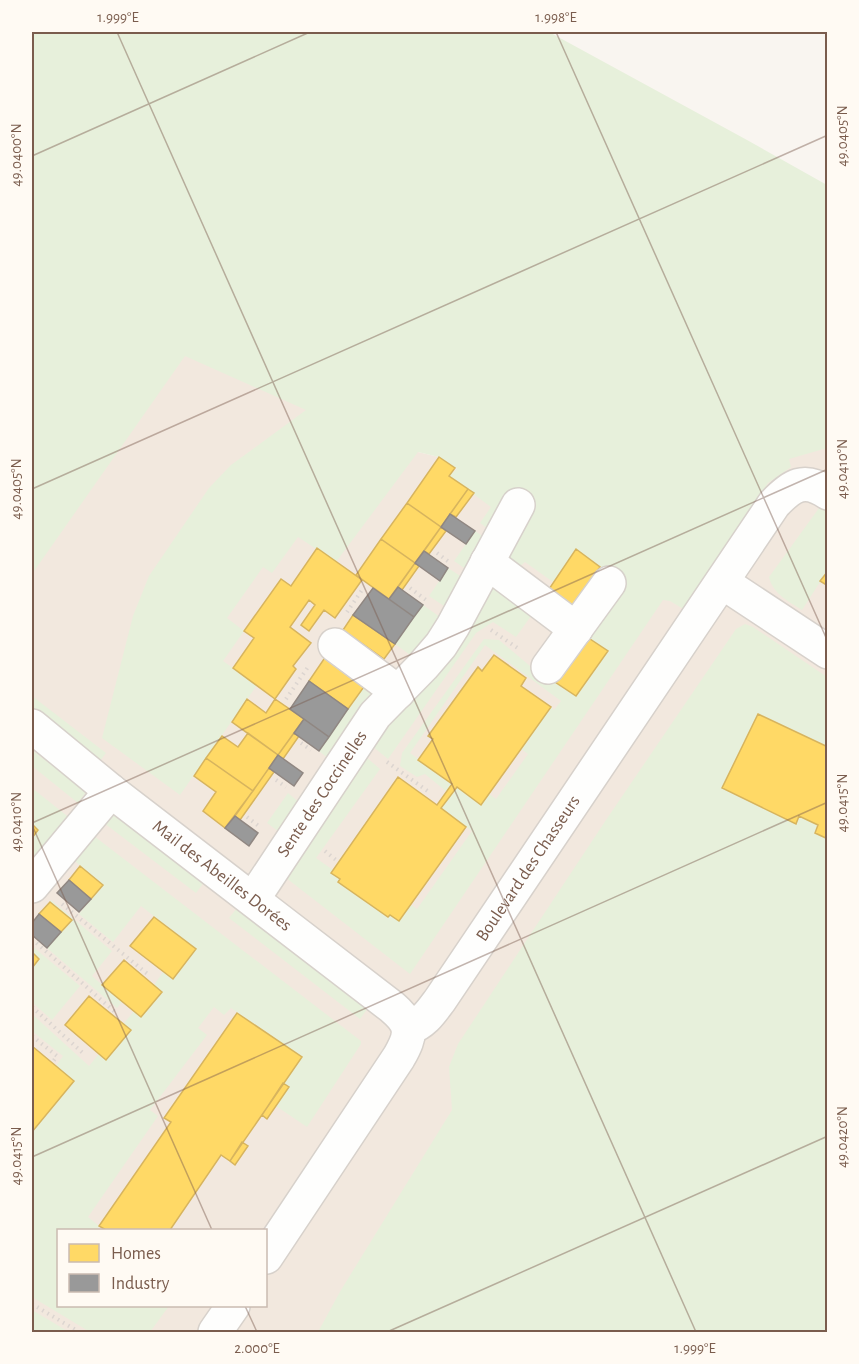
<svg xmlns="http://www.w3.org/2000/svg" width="859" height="1364" viewBox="0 0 859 1364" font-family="'Alegreya Sans',sans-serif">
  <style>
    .residential { fill: #f2e8de; fill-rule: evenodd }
    .green { fill: #e7f0db }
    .homes { fill: #ffd966; stroke: #d7b45e; stroke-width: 1.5 }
    .industry { fill: #999; stroke: #908782; stroke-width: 1.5 }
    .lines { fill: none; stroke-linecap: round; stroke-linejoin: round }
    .street-casing { stroke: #d7d1cb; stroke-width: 36 }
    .path { stroke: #dcd5d0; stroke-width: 4; stroke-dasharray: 1.5 4.5; stroke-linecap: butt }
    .street { stroke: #fefefd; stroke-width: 33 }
    .ticks { fill: none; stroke: #7a5c4d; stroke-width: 1.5; stroke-opacity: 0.45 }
    .labels { text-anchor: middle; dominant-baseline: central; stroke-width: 6; stroke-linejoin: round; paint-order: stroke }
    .street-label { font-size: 18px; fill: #7a5c4d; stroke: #fffaf3 }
    .neatline { fill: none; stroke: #7a5c4d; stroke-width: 2 }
    .ticks-label { font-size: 15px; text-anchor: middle; fill: #7a5c4d }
  </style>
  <rect width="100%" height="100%" fill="#f9f5f0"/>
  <path class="residential" d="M32 287 418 452 439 457 457 469 827 347V1332H32ZM58 1230H266V1306H58Z"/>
  <path class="green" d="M32 32H549L747 140 827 185V448L789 459 791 467 768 483 685 610 670 601 663 600 410 974 281 874 366 757 380 769 316 858 333 870 331 873 340 879 338 882 390 915 410 904 417 909 472 831 441 808 457 787 481 805 489 794 496 799 528 754 521 749 551 707 554 710 561 701 485 645 410 753 452 784 447 792 425 774 417 777 400 766 402 753 484 639 499 640 530 666 576 696 607 652 584 635 622 581 576 550 553 582 525 562 516 569 510 567 494 533 480 523 491 507 449 476 457 469 439 457 418 452 336 562 298 537 272 573 263 567 227 618 244 631 223 661 257 685 180 795 102 738 133 616 149 576 209 488 231 465 306 410 185 356 32 574Z
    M822 504H827V571L802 610C788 601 773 594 769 577Z
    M475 531 490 541 473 574 454 561Z
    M448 568 468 581 453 612 429 596Z
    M488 576 536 609 516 637 493 622 476 633 388 759 366 741Z
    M423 605 447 622 420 662 395 644Z
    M745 624 753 627 827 677V747L758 714 722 788 796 824 799 816 818 825 815 833 827 839V1332H318L341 1290 452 1110 449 1067 458 1044 606 820 736 629Z
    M366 684 382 695 334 763 319 751Z
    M32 696 106 753 100 761 32 708Z
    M32 750 86 792 78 803 32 766Z
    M32 788 71 819 32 872V838L38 830 32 824Z
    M288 793 306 808 286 837 267 823Z
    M109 809 205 881 196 893 100 820Z
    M90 833 361 1041V1044L307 1127 276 1106 283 1083 301 1056 231 1008 224 1015 214 1007 198 1028 207 1035 150 1110 158 1116 88 1217 99 1226 97 1230H58V1306H169L150 1332H90L32 1297V1132L74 1081 56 1066 63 1056 32 1031V1014L89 1066 134 1011 141 1017 162 992 154 985 163 972 173 979 196 949 141 906 113 942 79 914 103 885 70 857Z
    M51 900 112 951 92 976 122 1002 117 1008 47 948 71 920 50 902Z
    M237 908 368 1008 360 1019 229 918Z
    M32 946 80 986 52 1020 32 1002V968L39 959 32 952Z
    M32 1310 69 1332H32Z"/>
  <path class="homes" d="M439 457 455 468 449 476 468 489 441 527 407 503Z
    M468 489 474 493 456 517 450 514Z
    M407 503 441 527 415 563 381 539Z
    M441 527 446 531 429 554 424 551Z
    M381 539 415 563 389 599 356 575Z
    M317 548 362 580 335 618 324 610 309 631 301 625 315 605 309 600 290 627 311 643 293 666 296 669 275 699 233 668 254 638 244 631 281 579 291 586Z
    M576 549 600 567 568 612 545 595Z
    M415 563 419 566 402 590 398 587Z
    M828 571V586L820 581Z
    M353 615 395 644 384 659 343 630Z
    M584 635 608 651 576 696 552 680Z
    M494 655 526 678 521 686 551 707 481 805 457 787 441 808 466 827 399 921 390 915 388 917 338 882 340 879 331 873 398 777 437 805 452 784 418 760 433 739 428 736 478 667 482 671Z
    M326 656 366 684 348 709 309 681Z
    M247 699 266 713 275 699 304 719 278 755 232 722Z
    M758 714 828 747V839L815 833 818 825 799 816 796 824 722 788Z
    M248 733 278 755 253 791 206 758 222 736 238 747Z
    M294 733 299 736 283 759 278 755Z
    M206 758 253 791 225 828 203 811 216 792 194 776Z
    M269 768 274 772 240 820 235 816Z
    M32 824 38 830 32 838Z
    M80 866 103 885 91 899 69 880Z
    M50 902 72 920 61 932 39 914Z
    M154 917 196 949 173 979 130 946Z
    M32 952 39 959 32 968Z
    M124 960 162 992 141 1017 102 985Z
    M89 996 131 1030 106 1060 65 1025Z
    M237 1013 302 1057 230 1161 221 1155 170 1230H106L99 1226 171 1122 164 1118Z
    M32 1046 74 1081 32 1132Z
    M283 1083 289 1087 267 1119 262 1115Z
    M242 1142 248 1146 235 1165 230 1161Z"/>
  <path class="industry" d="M450 514 475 531 466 544 441 527Z
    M424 551 448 568 440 581 415 563Z
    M398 587 423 605 414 617 389 599Z
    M373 588 414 617 395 644 353 615Z
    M309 681 348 709 329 737 290 709Z
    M304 719 329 737 319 751 294 733Z
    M278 755 303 773 294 786 269 768Z
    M235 816 258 833 249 846 225 828Z
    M69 880 91 899 79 912 57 893Z
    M39 914 61 932 47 948 32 935V923Z"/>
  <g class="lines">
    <g class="street-casing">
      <g id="street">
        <path d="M487 562 576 629"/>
        <path d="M722 582 828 652"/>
        <path d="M335 645 398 692"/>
        <path d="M548 667 609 583"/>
        <path id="s1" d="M32 726 111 791 392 1007C413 1025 412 1034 399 1057L266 1257"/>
        <path d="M32 886 111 791"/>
        <path id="s2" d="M253 899 375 715 423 666 441 645 453 626 518 505"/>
        <path id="s3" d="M409 1028C424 1023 431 1012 440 1000L774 504C792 485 804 477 828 493"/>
        <path d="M215 1332 233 1306"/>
      </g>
    </g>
    <path class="path" d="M437 553 449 562
      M410 588 426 600
      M347 612 362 590
      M491 630 519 649
      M286 699 308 667
      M301 743 311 750
      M387 762 429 792
      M276 780 286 787
      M247 817 260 827
      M325 851 336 860
      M62 904 150 976
      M32 939 115 1012
      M32 1007 84 1054
      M32 1036 57 1056 52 1063
      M32 1304 79 1332"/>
    <use href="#street" class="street"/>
  </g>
  <path class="ticks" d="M117 32 696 1332M556 32 828 642M32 156 310 32M32 489 828 135M32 823 828 469M32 825 212 1230M32 1157 828 802M245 1306 257 1332M387 1332 828 1136"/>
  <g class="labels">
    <g class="street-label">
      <text stroke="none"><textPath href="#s2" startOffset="126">Sente des Coccinelles</textPath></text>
      <text stroke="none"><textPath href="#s3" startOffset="201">Boulevard des Chasseurs</textPath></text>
      <text stroke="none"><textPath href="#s1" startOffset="242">Mail des Abeilles Dorées</textPath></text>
    </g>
  </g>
  <rect width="859" height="1364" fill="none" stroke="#fffaf3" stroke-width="66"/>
  <rect x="57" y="1229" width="210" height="78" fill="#fffaf3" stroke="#cabbb1" stroke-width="1.5"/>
  <rect x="69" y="1244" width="30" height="18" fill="#ffd966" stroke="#cabbb1" stroke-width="1.5"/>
  <text x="111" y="1259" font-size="18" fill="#7a5c4d">Homes</text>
  <rect x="69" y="1274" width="30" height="18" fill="#999999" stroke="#cabbb1" stroke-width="1.5"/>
  <text x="111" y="1289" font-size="18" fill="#7a5c4d">Industry</text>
  <rect x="33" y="33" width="793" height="1298" class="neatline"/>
  <g class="ticks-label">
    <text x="118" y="22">1.999°E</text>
    <text x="556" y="22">1.998°E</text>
    <text transform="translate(842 136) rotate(-90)" y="5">49.0405°N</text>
    <text transform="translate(16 155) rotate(-90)" y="5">49.0400°N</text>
    <text transform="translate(842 469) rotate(-90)" y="5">49.0410°N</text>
    <text transform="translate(16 489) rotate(-90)" y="5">49.0405°N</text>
    <text transform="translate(842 803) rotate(-90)" y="5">49.0415°N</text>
    <text transform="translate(16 822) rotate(-90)" y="5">49.0410°N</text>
    <text transform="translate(842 1137) rotate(-90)" y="5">49.0420°N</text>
    <text transform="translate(16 1156) rotate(-90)" y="5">49.0415°N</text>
    <text x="257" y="1353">2.000°E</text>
    <text x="695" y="1353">1.999°E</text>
  </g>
</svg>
